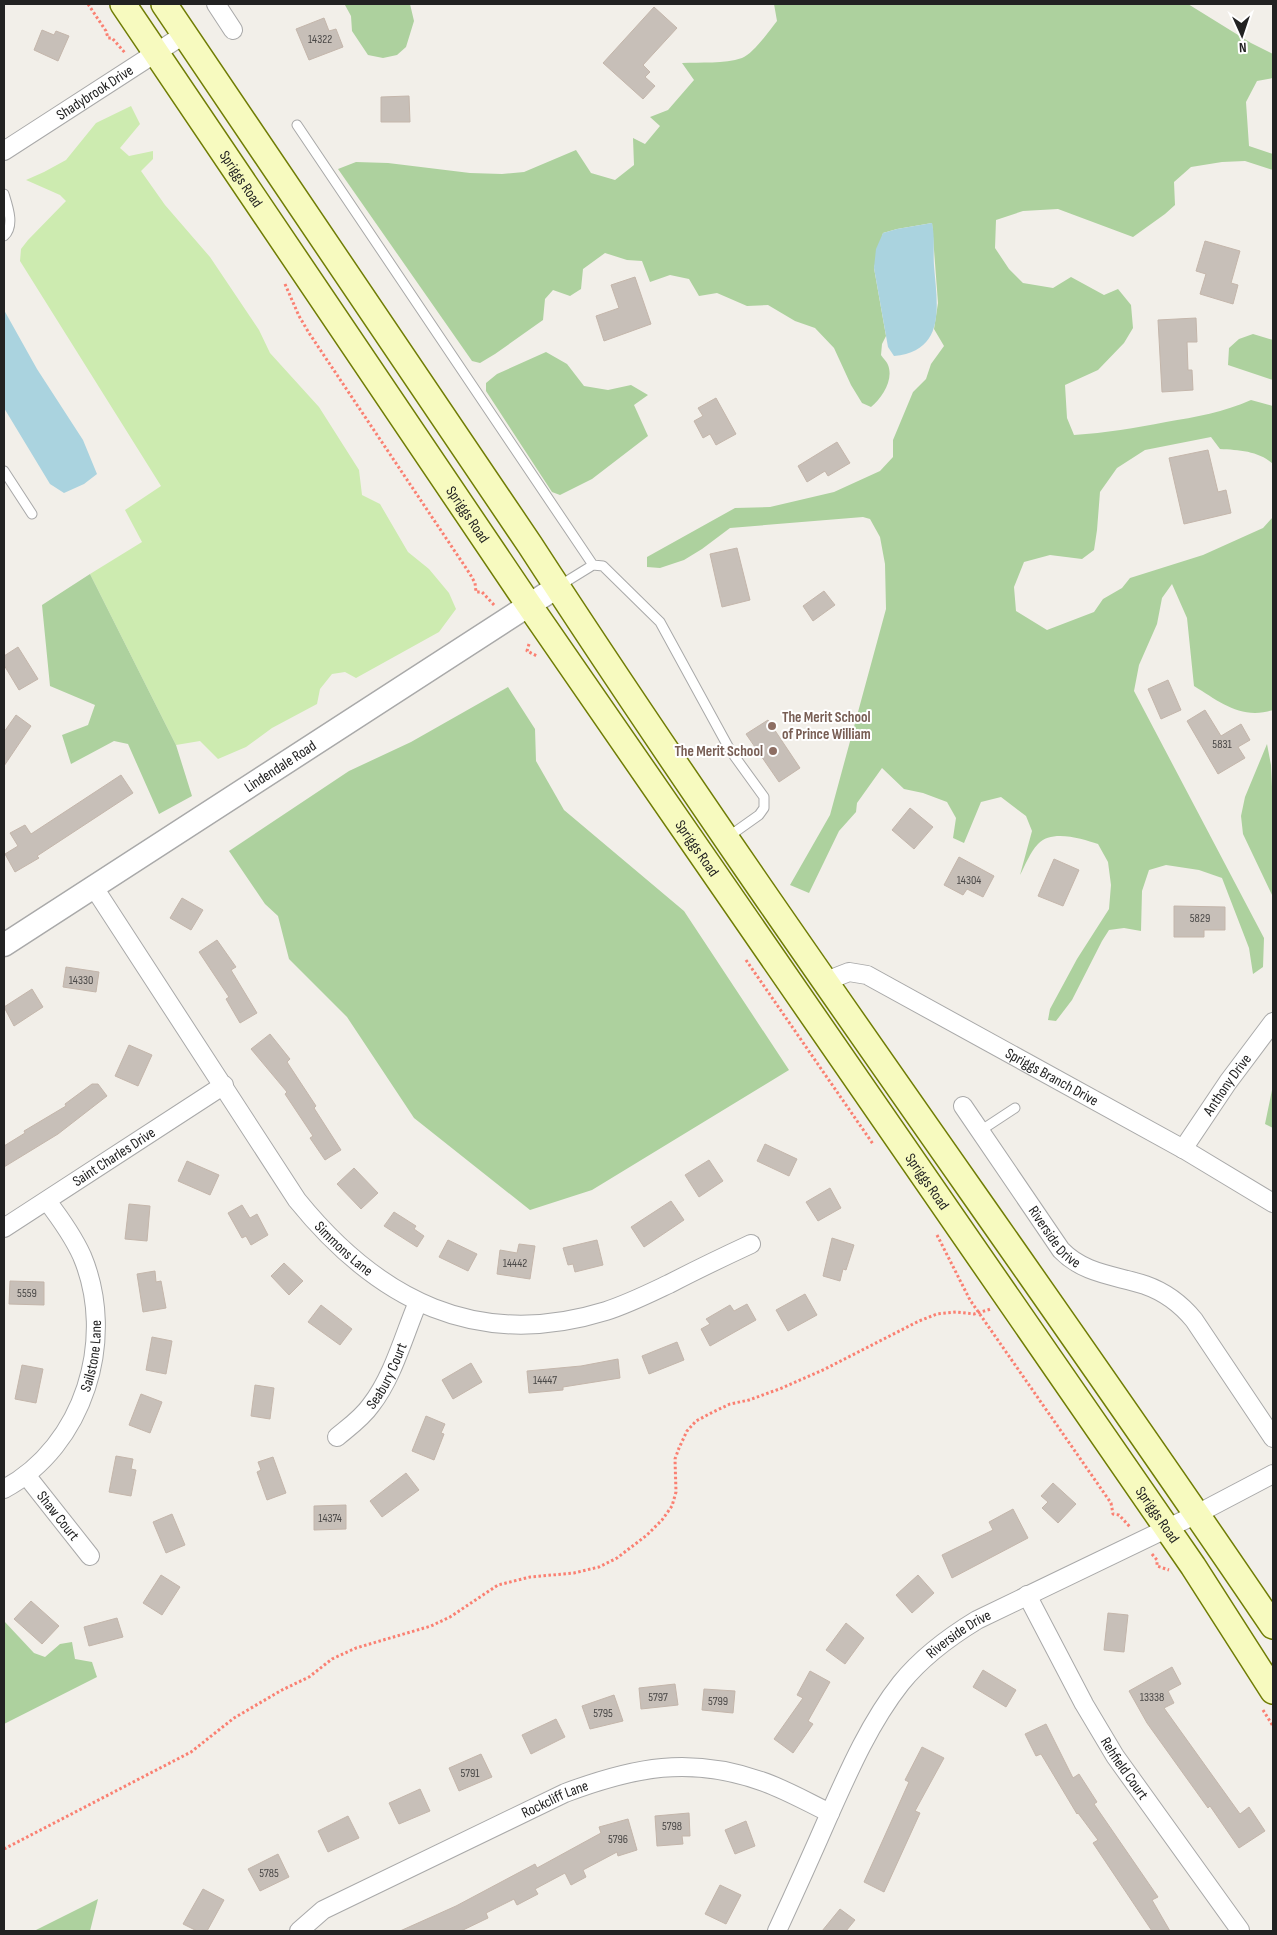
<svg xmlns="http://www.w3.org/2000/svg" width="1277" height="1935" viewBox="0 0 1277 1935" font-family="'Sofia Sans Condensed',sans-serif">
  <style>
    .grass { fill: #cdebb0 }
    .forest { fill: #add19e }
    .water { fill: #aad3df }
    .building { fill: #c7bfb8; stroke: #c4b6ab }
    .lines { fill: none; stroke-linecap: round; stroke-linejoin: round }
    .service-casing { stroke: #a9a9a9; stroke-width: 11 }
    .minor-casing { stroke: #a9a9a9; stroke-width: 20 }
    .tertiary-casing { stroke: #a9a9a9; stroke-width: 25 }
    .secondary-casing { stroke: #707d05; stroke-width: 28 }
    .path { stroke: #fa8072; stroke-width: 3; stroke-dasharray: 2.5 2.5; stroke-linecap: butt }
    .service { stroke: #fff; stroke-width: 9 }
    .minor { stroke: #fff; stroke-width: 18 }
    .tertiary { stroke: #fff; stroke-width: 22 }
    .secondary { stroke: #f7fabf; stroke-width: 25 }
    .education-dot { fill: #8d6e63; stroke: #fff; stroke-width: 2 }
    .labels { text-anchor: middle; dominant-baseline: central; stroke-width: 4; stroke-linejoin: round; paint-order: stroke }
    .number-label { font-size: 12px; fill: #4b4948 }
    .street-label { font-size: 15px; fill: #222; stroke: #fff }
    .education-label { font-size: 15px; font-weight: bold; fill: #785e54; stroke: #fff; text-anchor: start }
  </style>
  <rect width="100%" height="100%" fill="#f2efe9"/>
  <path class="grass" d="M131 106 140 124 120 148 129 156 153 151V159L141 171 165 205 210 257 259 330 270 353 319 407 359 470 362 495 380 504 408 552 429 569 449 593 456 609 439 632 356 678 345 672 332 674 320 689 317 704 272 728 246 747 218 759 200 741 176 745 90 574 142 542 125 510 161 486 20 261 21 249 28 240 66 201 60 195 26 180 44 172 66 160 96 123Z"/>
  <path class="forest" d="M341 4H410L414 21 406 47 397 55 383 58 368 55 352 31 351 16 345 5Z
    M774 4H1188L1251 43 1273 54V78L1257 81 1246 102 1249 146 1273 154V170L1245 161 1222 162 1191 167 1174 182 1175 205 1165 214 1133 237 1058 209 1023 211 996 220 995 248 1009 269 1023 283 1053 288 1071 277 1104 295 1118 289 1131 305 1133 328 1124 343 1098 370 1065 385 1067 418 1074 435C1106 433 1135 428 1166 422 1196 417 1224 412 1251 400L1273 406V464C1259 451 1239 450 1220 449L1211 437 1145 450 1117 468 1100 492 1097 530 1094 550 1082 559 1050 555 1024 562 1014 587 1016 611 1047 630 1094 612 1103 599 1122 588 1130 578 1203 555 1263 528 1273 517V710C1241 720 1220 702 1194 686L1187 618 1172 584 1162 598 1157 624 1139 665 1134 691 1264 938 1263 967 1253 974 1249 948 1222 878 1199 870 1166 865 1149 870 1142 891 1141 931 1124 928 1109 930 1102 941 1072 1000 1056 1021 1048 1020 1050 1009 1077 959 1109 909 1111 885 1108 862 1098 844C1082 839 1052 829 1038 844 1030 852 1025 866 1020 875L1032 831 1026 816 1001 797 981 802 964 843 953 838 956 818 947 802 923 793 904 789 882 768 857 803 856 812 839 831 809 893 790 885 830 815 886 609 885 564 880 537 870 519 863 517 730 528 702 549 684 560 660 568 647 567V557L735 508 770 507 834 492 880 471 893 457V440L913 392 926 379 931 364 944 346 934 329 938 303 932 223 897 229 883 233 874 268 886 336 882 344 881 355C883 358 887 362 888 365 894 380 882 398 871 407L862 403 851 385 834 348 815 328 795 321 768 305 747 306 717 293 699 296 689 279 670 275 650 282 642 261 627 260 605 253 583 269 581 289 570 296 553 290 545 299 543 320 495 354 480 363 472 361 338 169 356 162 388 163 470 173 502 174 524 172 576 150 591 173 615 180 634 165 633 138 645 144 660 126 650 117 668 110 694 80 682 63C701 62 724 64 742 58 753 54 770 30 777 21Z
    M1253 334 1273 340V380L1228 365 1229 348 1239 339Z
    M546 352 567 364 584 386 608 390 631 385 648 395 634 405 648 436 592 479 560 495 552 492 486 391V383L497 374Z
    M90 574 176 745 192 796 159 814 128 744 114 741 71 764 62 735 88 725 95 705 50 686 42 605Z
    M508 687 535 729 536 761 564 810 684 911 789 1070 592 1190 530 1210 414 1118 347 1017 289 959 278 916 265 904 229 851 349 771 411 742Z
    M1267 744 1271 765 1272 787 1273 789V897L1243 834 1241 816 1245 797Z
    M1273 1085V1128L1265 1124Z
    M4 1621 34 1653 45 1657 60 1644 72 1642 75 1659 92 1662 97 1677 4 1724Z
    M98 1899 90 1931H34Z"/>
  <path class="water" d="M932 223C935 237 933 251 934 266 937 304 947 351 894 356L888 347 874 268 876 249 883 233 897 229Z
    M4 310 37 369 83 440 97 474 84 484 64 493 50 484 4 408Z"/>
  <path class="building" d="M654 7 677 28 643 65 650 72 645 77 655 86 643 99 603 63Z
    M324 18 329 31 336 29 343 47 309 60 296 29Z
    M42 30 54 35 56 31 69 36 58 61 34 50Z
    M409 96 410 122H381V97Z
    M1205 241 1240 251 1231 283 1238 285 1233 304 1200 294 1206 274 1196 271Z
    M635 277 651 324 604 341 596 316 619 308 611 285Z
    M1196 318 1197 342H1187L1188 370H1192L1193 390 1162 392 1158 320Z
    M716 398 736 434 716 445 710 434 703 438 694 421 703 416 698 408Z
    M837 442 850 463 828 476 825 471 807 482 798 466Z
    M1208 450 1218 492 1226 490 1231 513 1184 524 1169 458Z
    M737 548 750 600 722 607 710 554Z
    M824 591 835 605 813 621 803 606Z
    M18 647 38 679 19 690 4 665V656Z
    M1168 680 1181 710 1161 719 1148 689Z
    M1205 710 1221 736 1241 724 1250 740 1238 747 1245 758 1218 774 1187 721Z
    M16 715 31 726 4 766V732Z
    M768 720 800 768 779 782 746 734Z
    M121 775 133 793 37 856 39 858 15 872 5 854 18 846 10 833 25 825 31 834Z
    M910 808 933 827 914 849 892 830Z
    M959 857 994 876 983 897 967 889 963 895 944 885Z
    M1054 859 1079 870 1063 906 1038 896Z
    M182 898 203 910 191 930 170 918Z
    M1174 906 1225 907V930H1204V937H1174Z
    M217 940 236 967 231 970 257 1013 240 1023 226 999 229 997 199 952Z
    M66 967 99 972 96 992 63 987Z
    M32 989 43 1007 14 1026 4 1007Z
    M270 1034 290 1059 287 1062 316 1106 314 1108 341 1150 325 1160 310 1138 313 1136 285 1094 287 1092 251 1049Z
    M129 1045 152 1055 138 1086 115 1076Z
    M92 1084H98L107 1096 58 1134 4 1167V1146L25 1133 24 1131 66 1106 65 1104Z
    M765 1144 797 1159 789 1176 757 1161Z
    M709 1160 723 1181 699 1197 685 1175Z
    M187 1161 219 1175 210 1195 178 1181Z
    M354 1168 378 1193 361 1209 337 1184Z
    M830 1188 841 1208 818 1221 806 1202Z
    M671 1201 684 1220 644 1247 631 1227Z
    M129 1204 150 1206 147 1241 125 1239Z
    M242 1205 250 1218 257 1214 268 1235 251 1245 246 1236 242 1238 228 1213Z
    M394 1212 416 1226 414 1229 424 1236 417 1247 384 1226Z
    M832 1238 854 1245 846 1270 843 1269 840 1281 823 1276Z
    M448 1240 477 1254 468 1271 439 1257Z
    M597 1240 603 1265 575 1272 573 1264 568 1265 563 1248Z
    M519 1244 535 1246 530 1279 497 1274 500 1250 517 1253Z
    M284 1263 303 1281 289 1295 271 1276Z
    M155 1271 156 1282 161 1281 166 1308 143 1312 137 1274Z
    M10 1281 44 1282V1305L9 1304Z
    M805 1294 817 1315 788 1331 776 1310Z
    M747 1304 756 1320 710 1346 701 1329 710 1324 706 1319 730 1305 734 1311Z
    M321 1305 352 1329 340 1345 308 1322Z
    M152 1337 172 1341 166 1374 146 1370Z
    M677 1342 684 1360 649 1374 642 1356Z
    M618 1359 620 1378 563 1387V1390L529 1393 527 1371 581 1366Z
    M471 1363 482 1382 453 1399 442 1380Z
    M22 1365 43 1369 36 1403 15 1399Z
    M255 1385 274 1388 270 1419 251 1416Z
    M141 1394 162 1402 150 1433 129 1425Z
    M426 1416 445 1424 441 1433 444 1434 434 1460 412 1451Z
    M116 1456 133 1459 131 1469 136 1470 131 1496 109 1492Z
    M273 1457 286 1493 267 1500 257 1472 261 1470 258 1462Z
    M406 1473 419 1490 382 1517 370 1501Z
    M1053 1483 1076 1504 1058 1523 1042 1508 1048 1502 1041 1496Z
    M346 1505V1529L314 1530V1506Z
    M1013 1509 1028 1538 952 1578 942 1555 993 1530 989 1522Z
    M172 1514 185 1545 166 1553 153 1522Z
    M161 1575 180 1587 162 1615 143 1603Z
    M918 1575 934 1593 912 1613 896 1595Z
    M31 1601 59 1626 42 1644 14 1619Z
    M1108 1613 1128 1615 1124 1652 1104 1650Z
    M117 1618 123 1637 89 1646 84 1627Z
    M846 1623 864 1638 845 1664 826 1650Z
    M1172 1667 1181 1684 1168 1691 1174 1703 1164 1708 1240 1814 1249 1807 1265 1831 1239 1848 1210 1806 1208 1808 1147 1723 1129 1691Z
    M983 1670 1016 1690 1006 1707 973 1687Z
    M810 1671 830 1682 808 1721 813 1724 793 1753 774 1739 803 1698 797 1695Z
    M675 1684 678 1705 641 1709 639 1688Z
    M704 1689 735 1691 733 1713 702 1710Z
    M614 1695 623 1721 590 1729 582 1706Z
    M556 1719 565 1737 531 1754 522 1735Z
    M1046 1724 1073 1778 1079 1774 1097 1802 1094 1804 1158 1897 1152 1900 1170 1931H1152L1093 1843 1098 1840 1078 1813 1077 1814 1041 1754 1036 1756 1025 1734Z
    M922 1747 944 1758 915 1811 920 1813 884 1892 864 1882 909 1782 905 1780Z
    M481 1754 492 1777 459 1791 449 1768Z
    M420 1789 430 1811 399 1824 389 1803Z
    M689 1813 690 1836H682L683 1844 657 1846 655 1816Z
    M348 1816 359 1838 328 1852 318 1831Z
    M628 1819 637 1850 618 1856 617 1852 583 1870 586 1877 571 1885 565 1873 535 1889 538 1894 517 1905 514 1899 486 1913 488 1918 461 1931H400L456 1906 535 1864 537 1868 601 1833 599 1827Z
    M746 1821 755 1846 735 1854 725 1830Z
    M278 1854 289 1877 260 1891 248 1869Z
    M720 1885 741 1895 726 1924 705 1914Z
    M203 1889 224 1900 207 1931H197L183 1924Z
    M840 1909 855 1920 846 1931H822Z"/>
  <g class="lines">
    <g class="service-casing">
      <path id="service" d="M297 125 593 565 559 586
        M4 194C8 207 15 226 4 236
        M4 471 32 514
        M593 565 603 566 660 622 730 750 764 797V808L759 815 728 837
        M980 1131 1015 1108"/>
    </g>
    <g class="minor-casing">
      <g id="minor">
        <path d="M216 4 233 30"/>
        <path id="s1" d="M4 151 185 34"/>
        <path id="s2" d="M93 886 297 1200C378 1300 477 1351 606 1311 628 1304 648 1294 669 1284 696 1270 723 1257 751 1244"/>
        <path id="s3" d="M826 981 849 972 867 975 1185 1150 1273 1203"/>
        <path id="s4" d="M963 1106 1061 1250C1084 1274 1114 1275 1145 1285 1165 1292 1181 1304 1194 1320L1273 1438"/>
        <path id="s5" d="M1183 1149 1228 1082 1273 1022"/>
        <path id="s6" d="M4 1228 224 1085"/>
        <path id="s7" d="M337 1437C349 1427 362 1418 371 1405 393 1377 404 1335 418 1302"/>
        <path id="s8" d="M26 1475 90 1556"/>
        <path id="s9" d="M4 1489C84 1446 117 1339 82 1256 73 1236 60 1218 47 1201"/>
        <path id="s10" d="M1027 1595 1084 1704 1115 1756 1240 1930"/>
        <path id="s11" d="M299 1931 323 1910 565 1793C634 1767 690 1756 761 1781 785 1789 807 1802 830 1813"/>
        <path id="s12" d="M777 1931C795 1892 813 1852 830 1813 850 1768 871 1721 901 1683 922 1657 949 1637 977 1620L1197 1514 1273 1474"/>
      </g>
    </g>
    <g class="tertiary-casing">
      <g id="tertiary">
        <path id="s13" d="M4 945 557 587"/>
      </g>
    </g>
    <g class="secondary-casing">
      <g id="secondary">
        <path id="s14" d="M123 4 529 605 1193 1566 1273 1691"/>
        <path d="M164 4 530 545C768 912 1028 1264 1273 1626"/>
      </g>
    </g>
    <path class="path" d="M88 4 106 31 108 38H112L126 54
      M285 284 299 316 309 333 470 574 475 583 476 592H482L495 606
      M529 644 527 651 537 656
      M746 960 873 1144
      M937 1235 970 1300 1111 1503 1113 1514 1119 1515 1131 1528
      M1152 1554 1157 1560V1566L1169 1570
      M1263 1710 1273 1726
      M4 1849 191 1752 234 1718 282 1690 309 1677 332 1659 356 1648 431 1626 450 1617 498 1585 530 1577 574 1573 599 1567 617 1558 647 1535 662 1520 672 1506 676 1492 675 1459 679 1448 687 1431 696 1421 713 1412 730 1404 749 1400 782 1388 825 1369 919 1321 937 1314 956 1312 974 1314 991 1309"/>
    <use href="#service" class="service"/>
    <use href="#minor" class="minor"/>
    <use href="#tertiary" class="tertiary"/>
    <use href="#secondary" class="secondary"/>
  </g>
  <g class="education-dot">
    <circle cx="772" cy="726" r="5"/>
    <circle cx="773" cy="751" r="5"/>
  </g>
  <g class="labels">
    <g class="number-label">
      <text x="320" y="39">14322</text>
      <text x="1222" y="744">5831</text>
      <text x="969" y="880">14304</text>
      <text x="1200" y="918">5829</text>
      <text x="81" y="980">14330</text>
      <text x="515" y="1263">14442</text>
      <text x="27" y="1293">5559</text>
      <text x="545" y="1380">14447</text>
      <text x="330" y="1518">14374</text>
      <text x="658" y="1697">5797</text>
      <text x="1152" y="1697">13338</text>
      <text x="718" y="1701">5799</text>
      <text x="603" y="1713">5795</text>
      <text x="470" y="1773">5791</text>
      <text x="672" y="1826">5798</text>
      <text x="618" y="1839">5796</text>
      <text x="269" y="1873">5785</text>
    </g>
    <g class="street-label">
      <text stroke="none"><textPath href="#s1" startOffset="108">Shadybrook Drive</textPath></text>
      <text stroke="none"><textPath href="#s14" startOffset="211">Spriggs Road</textPath></text>
      <text stroke="none"><textPath href="#s14" startOffset="616">Spriggs Road</textPath></text>
      <text stroke="none"><textPath href="#s13" startOffset="329">Lindendale Road</textPath></text>
      <text stroke="none"><textPath href="#s14" startOffset="1021">Spriggs Road</textPath></text>
      <text stroke="none"><textPath href="#s3" startOffset="254">Spriggs Branch Drive</textPath></text>
      <text stroke="none"><textPath href="#s5" startOffset="78">Anthony Drive</textPath></text>
      <text stroke="none"><textPath href="#s6" startOffset="131">Saint Charles Drive</textPath></text>
      <text stroke="none"><textPath href="#s14" startOffset="1426">Spriggs Road</textPath></text>
      <text stroke="none"><textPath href="#s4" startOffset="160">Riverside Drive</textPath></text>
      <text stroke="none"><textPath href="#s2" startOffset="442">Simmons Lane</textPath></text>
      <text stroke="none"><textPath href="#s9" startOffset="166">Sailstone Lane</textPath></text>
      <text stroke="none"><textPath href="#s7" startOffset="80">Seabury Court</textPath></text>
      <text stroke="none"><textPath href="#s14" startOffset="1831">Spriggs Road</textPath></text>
      <text stroke="none"><textPath href="#s8" startOffset="52">Shaw Court</textPath></text>
      <text stroke="none"><textPath href="#s12" startOffset="354">Riverside Drive</textPath></text>
      <text stroke="none"><textPath href="#s10" startOffset="199">Rehfield Court</textPath></text>
      <text stroke="none"><textPath href="#s11" startOffset="289">Rockcliff Lane</textPath></text>
    </g>
    <g class="education-label">
      <text x="782" y="717">The Merit School<tspan x="782" dy="17">of Prince William</tspan></text>
      <text x="763" y="751" text-anchor="end">The Merit School</text>
    </g>
  </g>
  <rect width="1277" height="1935" fill="none" stroke="#222222" stroke-width="10"/>
  <g transform="translate(1242 35) rotate(177)" stroke="#ffffff" stroke-width="4" paint-order="stroke">
  <path d="M0-4L9 19L0 12L-9 19Z" fill="#222222"/>
  <text y="-8" font-size="14" font-weight="bold" text-anchor="middle" fill="#222222">N</text>
  </g>
</svg>
